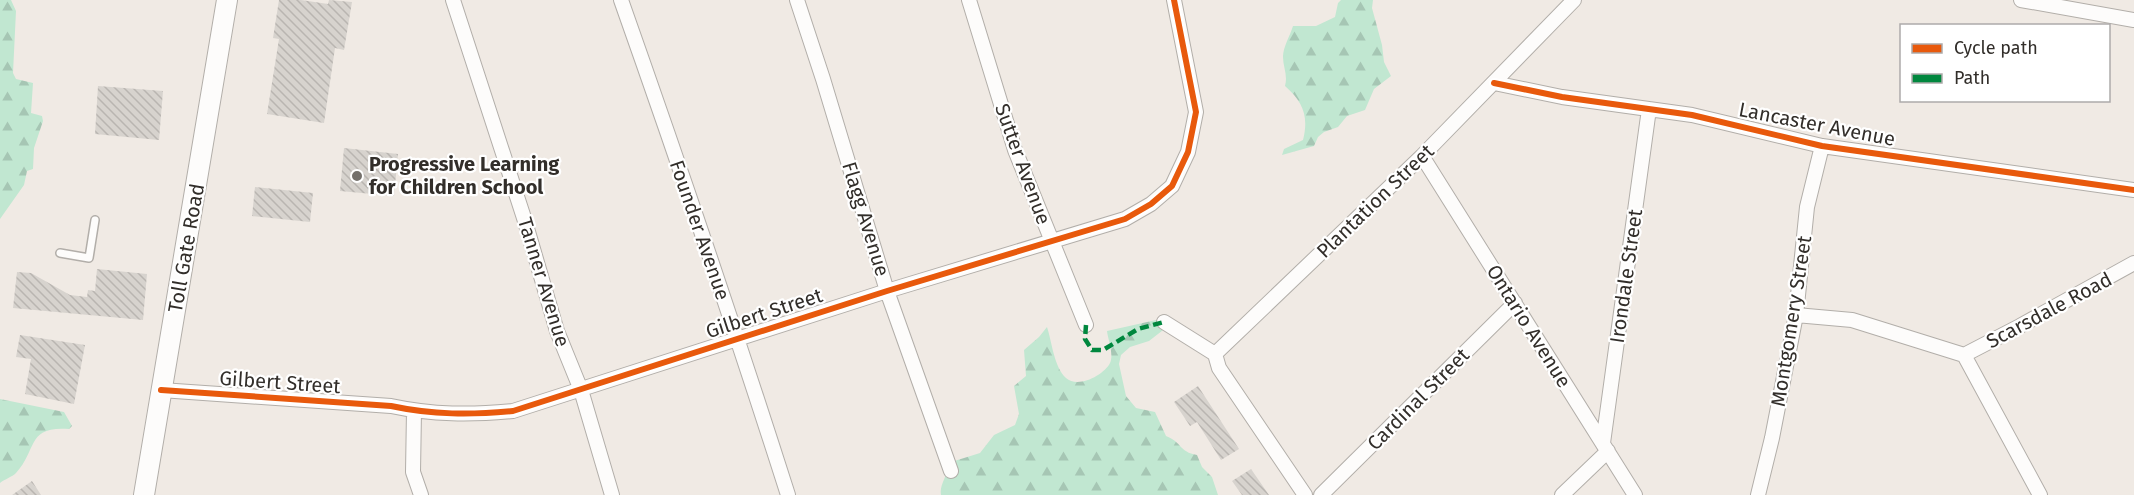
<svg xmlns="http://www.w3.org/2000/svg" width="2134" height="495" viewBox="0 0 2134 495" font-family="'Fira Sans',sans-serif">
  <style>
    .forest { fill: url(#forest-firs) }
    .building { fill: url(#building-back-hatch) }
    .lines { fill: none; stroke-linecap: round; stroke-linejoin: round }
    .service-casing { stroke: #b2aea9; stroke-width: 10 }
    .minor-casing { stroke: #b2aea9; stroke-width: 16 }
    .secondary-casing { stroke: #b2aea9; stroke-width: 22 }
    .service { stroke: #fdfcfb; stroke-width: 7 }
    .minor { stroke: #fdfcfb; stroke-width: 14 }
    .secondary { stroke: #fdfcfb; stroke-width: 20 }
    .quiet { stroke: #00873e; stroke-width: 4.5; stroke-dasharray: 9 4.5; stroke-linecap: butt }
    .cycleway-casing { stroke: #fff; stroke-width: 10 }
    .cycleway { stroke: #e8590c; stroke-width: 6 }
    .poi-dot { fill: #74706b; stroke: #fff; stroke-width: 2 }
    .labels { text-anchor: middle; dominant-baseline: central; stroke-width: 4.5; stroke-linejoin: round; paint-order: stroke }
    .street-label { font-size: 20px; fill: #322e2a; stroke: #fff }
    .poi-label { font-size: 20px; font-weight: bold; fill: #322e2a; stroke: #fff; text-anchor: start }
  </style>
  <defs>
    <pattern id="forest-firs" width="22" height="20" patternUnits="userSpaceOnUse" patternTransform="scale(1.5)"><rect width="22" height="20" fill="#c1e7d1"/><path d="M5 1l3.5 6h-7zM16 11l3.5 6h-7z" fill="#a6c6b4"/></pattern>
    <pattern id="building-back-hatch" width="6" height="6" patternUnits="userSpaceOnUse" patternTransform="scale(1.5)"><rect width="6" height="6" fill="#d7d3ce"/><path d="M-1 5l2 2M0 0l6 6M5-1l2 2" fill="none" stroke="#b9b5b1"/></pattern>
  </defs>
  <rect width="100%" height="100%" fill="#f0eae4"/>
  <path class="forest" d="M0 0H11L16 11 13 73 16 79 33 83 31 113 42 116 43 121 34 148 33 169 27 171 24 185 0 219Z
    M1341 0H1373L1372 8 1382 45 1384 62 1391 76 1374 89 1365 110 1347 116 1338 127 1324 132 1318 137 1314 146 1282 155 1284 149 1303 140C1309 116 1303 102 1285 86 1288 75 1283 67 1283 57 1283 47 1290 36 1293 26H1316L1335 17 1338 3Z
    M1156 320 1164 322 1167 327 1149 341 1130 347 1121 355 1119 364 1126 396 1136 408 1155 412 1166 436C1182 442 1179 452 1197 455L1202 467 1212 477 1218 495H941C939 484 948 477 948 463L980 453 994 435 1015 425 1019 414 1014 386 1026 376 1024 350 1039 337 1047 327C1052 342 1054 367 1066 378 1078 389 1104 375 1110 363 1114 354 1108 340 1107 331Z
    M0 399 64 412 72 426 69 429C26 426 38 449 16 473 12 477 5 479 0 483Z"/>
  <path class="building" d="M279 0H301L328 4 329 0 352 2 344 50 335 48 324 123 267 114 279 39 273 38Z
    M98 86 163 91 159 140 95 134Z
    M344 148 398 154 394 196 340 191Z
    M255 187 313 193 310 222 252 216Z
    M97 269 147 274 143 320 13 308 17 272 31 273 70 295 87 297 88 290 95 291Z
    M20 335 85 345 74 404 25 394 31 359 16 357Z
    M1198 386 1239 449 1221 460 1197 422 1190 426 1174 402Z
    M1251 469 1269 495H1242L1232 481Z
    M32 481 41 495H12Z"/>
  <g class="lines">
    <g class="service-casing">
      <path id="service" d="M60 253 89 258 95 220"/>
    </g>
    <g class="minor-casing">
      <path id="minor" d="M453 0 524 218 557 331 581 390 612 495
        M621 0C679 164 735 329 788 495
        M797 0 823 79 887 291 951 471
        M969 0 1015 150 1086 325
        M2021 0 2134 20
        M1494 83 1562 97 1692 115 1822 146 2134 190
        M1422 156 1635 495
        M1796 315 1852 320 1964 355 2040 495
        M1164 322 1215 354
        M1215 354 1422 156 1574 0
        M1215 354 1219 368 1305 495
        M1964 355 2020 326 2134 263
        M161 390 391 406C433 415 471 415 513 411L887 291 1125 219 1151 204 1172 186 1188 152 1196 112 1174 0
        M414 411 413 472 421 495
        M1603 443 1649 109
        M1321 495 1515 303
        M1562 495 1608 451
        M1758 495 1772 438 1796 315 1807 207 1822 146"/>
    </g>
    <g class="secondary-casing">
      <path id="secondary" d="M144 495 227 0"/>
    </g>
    <use href="#service" class="service"/>
    <use href="#minor" class="minor"/>
    <use href="#secondary" class="secondary"/>
    <path class="quiet" d="M1086 325 1085 339 1092 350H1103L1138 329 1164 322"/>
    <g class="cycleway-casing">
      <path id="cycleway" d="M1494 83 1562 97 1692 115 1822 146 2134 190
        M161 390 391 406C433 415 471 415 513 411L887 291 1125 219 1151 204 1172 186 1188 152 1196 112 1174 0"/>
    </g>
    <use href="#cycleway" class="cycleway"/>
  </g>
  <circle class="poi-dot" cx="357" cy="176" r="6"/>
  <g class="labels">
    <g class="street-label">
      <text transform="translate(1817 124) rotate(11)">Lancaster Avenue</text>
      <text transform="translate(1023 164) rotate(70)">Sutter Avenue</text>
      <text transform="translate(1375 201) rotate(-44)">Plantation Street</text>
      <text transform="translate(866 219) rotate(73)">Flagg Avenue</text>
      <text transform="translate(700 230) rotate(71)">Founder Avenue</text>
      <text transform="translate(186 248) rotate(-80)">Toll Gate Road</text>
      <text transform="translate(1626 276) rotate(-82)">Irondale Street</text>
      <text transform="translate(544 282) rotate(73)">Tanner Avenue</text>
      <text transform="translate(2049 310) rotate(-28)">Scarsdale Road</text>
      <text transform="translate(764 313) rotate(-18)">Gilbert Street</text>
      <text transform="translate(1791 321) rotate(-81)">Montgomery Street</text>
      <text transform="translate(1529 326) rotate(58)">Ontario Avenue</text>
      <text transform="translate(280 382) rotate(4)">Gilbert Street</text>
      <text transform="translate(1418 399) rotate(-45)">Cardinal Street</text>
    </g>
    <g class="poi-label">
      <text x="369" y="164">Progressive Learning<tspan x="369" dy="23">for Children School</tspan></text>
    </g>
  </g>
  <rect x="1900" y="24" width="210" height="78" fill="#ffffff" stroke="#adabaa" stroke-width="1.5"/>
  <rect x="1912" y="44" width="30" height="9" fill="#e8590c" stroke="#adabaa" stroke-width="1.5"/>
  <text x="1954" y="54" font-size="18" fill="#322e2a">Cycle path</text>
  <rect x="1912" y="74" width="30" height="9" fill="#00873e" stroke="#adabaa" stroke-width="1.5"/>
  <text x="1954" y="84" font-size="18" fill="#322e2a">Path</text>
</svg>
